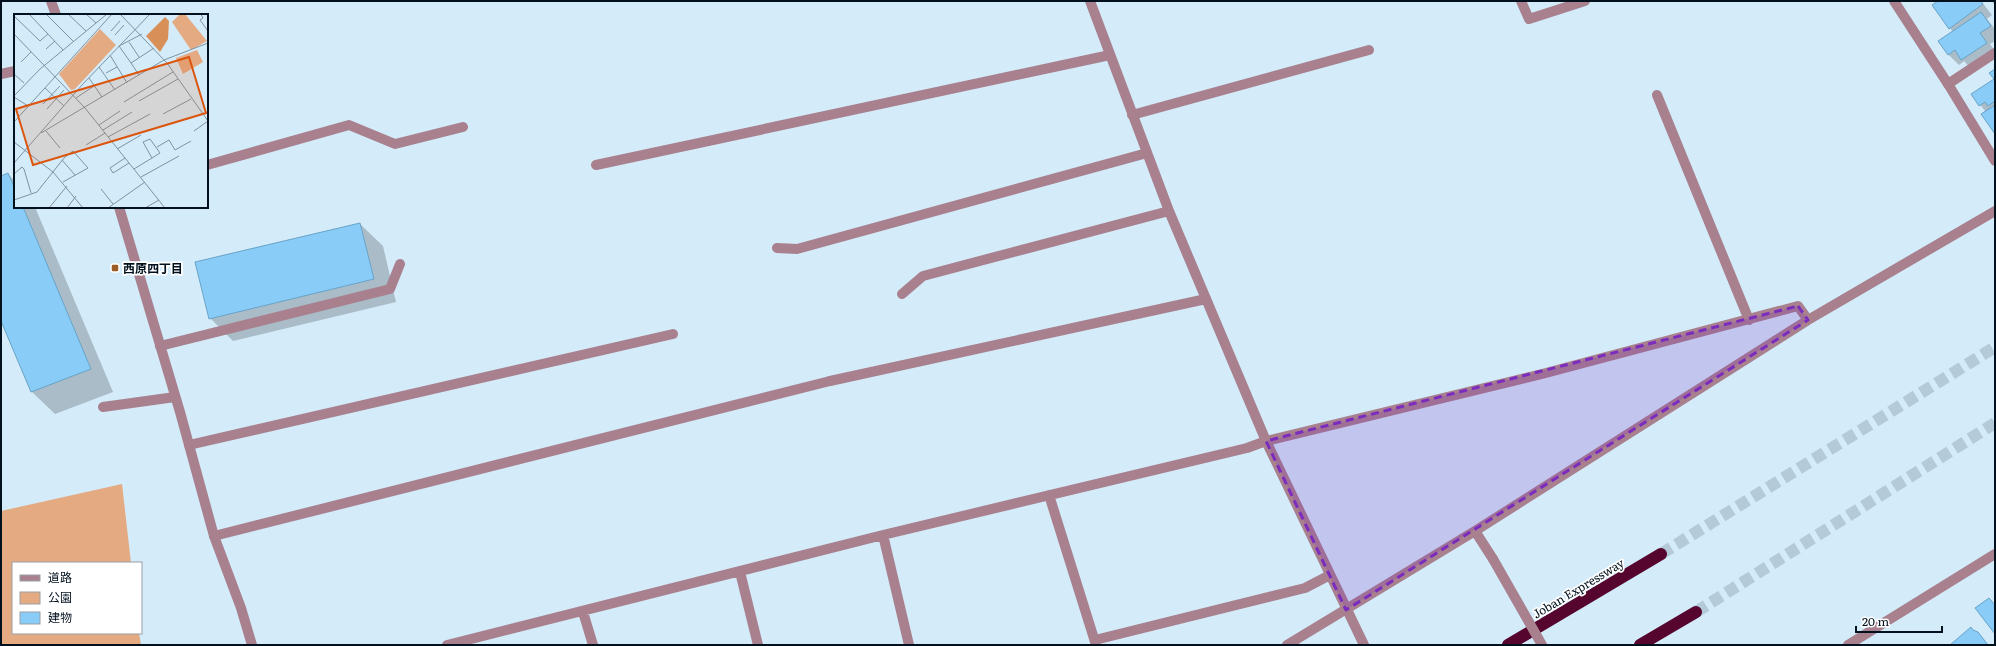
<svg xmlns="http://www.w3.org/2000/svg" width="1996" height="646" viewBox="0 0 1996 646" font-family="Literata,'Noto Sans JP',serif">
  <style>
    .green { fill: #e4ab83 }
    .shadow { fill: #0003 }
    .building { fill: #88ccf7; stroke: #69a3c6 }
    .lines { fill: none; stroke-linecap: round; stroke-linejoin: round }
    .motorway-tunnel { stroke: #b4cad9; stroke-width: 12; stroke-dasharray: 12 6; stroke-linecap: butt }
    .service { stroke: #a8808e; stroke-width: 10 }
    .minor { stroke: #a8808e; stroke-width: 10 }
    .tertiary { stroke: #a8808e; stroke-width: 10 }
    .motorway { stroke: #55052e; stroke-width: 12 }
    .minor-bridge { stroke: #a8808e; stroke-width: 10 }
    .marked { fill: #7b2cbf; fill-opacity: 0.2; stroke: #7b2cbf; stroke-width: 3; stroke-dasharray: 8 5; stroke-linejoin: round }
    .poi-dot { fill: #9d5c27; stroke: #fff; stroke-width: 1.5 }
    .labels { text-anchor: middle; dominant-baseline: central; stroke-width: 3.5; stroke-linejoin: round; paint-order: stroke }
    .poi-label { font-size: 12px; font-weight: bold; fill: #00101d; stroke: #fff; text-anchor: start }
    .street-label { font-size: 12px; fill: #00101d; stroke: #fff }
    .inset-road { fill: none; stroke: #7f93a2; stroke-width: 1 }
    .view { fill: #dc550d; fill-opacity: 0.15; stroke: #dc550d; stroke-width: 2 }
    .inset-edge { fill: none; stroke: #00101d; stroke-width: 2 }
  </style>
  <rect width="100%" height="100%" fill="#d4ebfa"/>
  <path class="green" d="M122 484 131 563H13V633H139L141 645H1V511Z"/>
  <path class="shadow" d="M1940 1H1981L1992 15 1987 19 1995 29V41L1990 44 1995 51 1972 70 1964 61 1959 65 1948 54 1953 32 1950 28Z
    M1992 1H1995V6Z
    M1995 70V132L1986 112 1972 95 1995 79Z
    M8 174 15 181V207H35L113 392 55 414 32 392 1 318V177Z
    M360 224 383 246 396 302 233 341 210 318Z"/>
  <path class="building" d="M1938 1H1981L1983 4 1949 29 1932 5Z
    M1981 12 1991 26 1980 33 1987 43 1961 60 1955 50 1948 55 1938 41Z
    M1995 69V101L1988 106 1985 102 1979 106 1971 94 1994 79 1989 73Z
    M1995 105V134L1981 114Z
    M8 173 15 189V207H23L91 369 31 392 1 321V176Z
    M360 223 374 279 209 319 195 262Z
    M1989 598 1995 605V634L1975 608Z
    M1971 627 1973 630 1978 632 1988 645H1950Z"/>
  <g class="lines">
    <path class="motorway-tunnel" d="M1661 554 1995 347
      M1696 612 1995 423"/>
    <path class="service" d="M1948 84 1995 53
      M160 346 390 289 400 264
      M830 381 1206 299
      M103 407 175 397"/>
    <path class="minor" d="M1090 1 1169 211 1266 441 1364 645
      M1521 1 1529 19 1585 1
      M1894 1 1948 84 1995 161
      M1 74 15 71
      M1657 95 1749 320
      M1132 115 1369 50
      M207 165 349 125 395 144 463 127
      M596 165 1110 55
      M777 248 797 249 1147 153
      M902 294 923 276 1169 211
      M189 445 673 334
      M1049 495 1096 645
      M1475 531 1493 559
      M883 535 909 645
      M214 536 830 381
      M740 572 758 645
      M583 612 593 645
      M1095 640 1305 588 1330 575
      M447 645 883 535 1247 448 1266 441 1542 374 1798 306 1808 320
      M1287 645 1475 531 1808 320 1995 211
      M1848 645 1995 554"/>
    <path class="tertiary" d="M51 1 56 15
      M119 207 180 412 214 536 241 608 252 645"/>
    <path class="motorway" d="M1508 645 1661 554
      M1640 645 1696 612"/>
    <path class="minor-bridge" d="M1493 559 1542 645"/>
  </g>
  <path class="marked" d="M1798 306 1808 320 1346 610 1266 441Z"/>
  <rect class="poi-dot" x="111" y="264" width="8" height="8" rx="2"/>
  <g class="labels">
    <g class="poi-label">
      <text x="123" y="268">西原四丁目</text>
    </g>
    <g class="street-label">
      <text transform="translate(1578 588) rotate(-31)">Joban Expressway</text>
    </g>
  </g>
  <g transform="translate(14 14)">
    <rect width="194" height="194" fill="#d4ebfa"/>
    <path d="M166 0H171L193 27 177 36 158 8ZM86 15 102 31 61 75 57 76 45 60ZM183 36 189 48 169 60 162 44Z" fill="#e4ab83"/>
    <path d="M151 3 155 7 154 25 146 38 132 22Z" fill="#d98f58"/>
    <path class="inset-road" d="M15 0 49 36M32 0 59 27M54 0 72 17M72 0 82 9M106 0 153 49 194 107M187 0 189 4 186 6 194 17M0 2 26 27 34 20M97 17 106 7M0 20 71 94 151 194M101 21 110 11M115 28 125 43M32 35 41 27M96 41 113 69M7 48 17 38M117 49 105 32 128 20M85 53 101 76M92 59 103 53M0 60 10 69M125 61 117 49 140 34M75 64 88 83M31 74 50 92M0 82 26 55 93 0M0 83 14 92M62 84 80 72M125 87 164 65M110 88 159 58M29 90 46 72M33 95 50 76M149 100 177 85M0 108 98 0M85 111 106 97M89 116 118 98M32 117 46 134M180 117 194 107M27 119 150 46 194 29M94 123 136 100M0 128 39 158 69 194M72 131 91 119M143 133 155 126 161 136 177 127M103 135 127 121M111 144 96 154 99 159 115 149M48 146 61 161M0 149 68 71 136 0M120 155 138 144 146 139 136 125 129 128 138 144M0 160 8 153 10 155 17 179M127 163 165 142M87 175 99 190M0 186 23 178 50 144 59 137 74 154 49 168M35 194 53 172M53 194 62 182M94 194 131 168M131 194 145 186"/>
    <path class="view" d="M175 43 192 99 19 151 2 95Z"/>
    <rect width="194" height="194" class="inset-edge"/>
  </g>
  <rect width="1996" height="646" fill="none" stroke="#00101d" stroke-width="4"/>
  <rect x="12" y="562" width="130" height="72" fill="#ffffff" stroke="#999fa5"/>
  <rect x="20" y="575" width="20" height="6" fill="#a8808e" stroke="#999fa5"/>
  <text x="48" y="582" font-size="12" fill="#00101d">道路</text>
  <rect x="20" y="592" width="20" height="12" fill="#e4ab83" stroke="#999fa5"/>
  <text x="48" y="602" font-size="12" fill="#00101d">公園</text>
  <rect x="20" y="612" width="20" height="12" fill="#88ccf7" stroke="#999fa5"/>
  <text x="48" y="622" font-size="12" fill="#00101d">建物</text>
  <path d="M1856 626v6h86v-6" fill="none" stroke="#00101d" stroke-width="2"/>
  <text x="1862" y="626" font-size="12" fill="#00101d" stroke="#ffffff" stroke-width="3" paint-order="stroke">20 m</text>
</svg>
